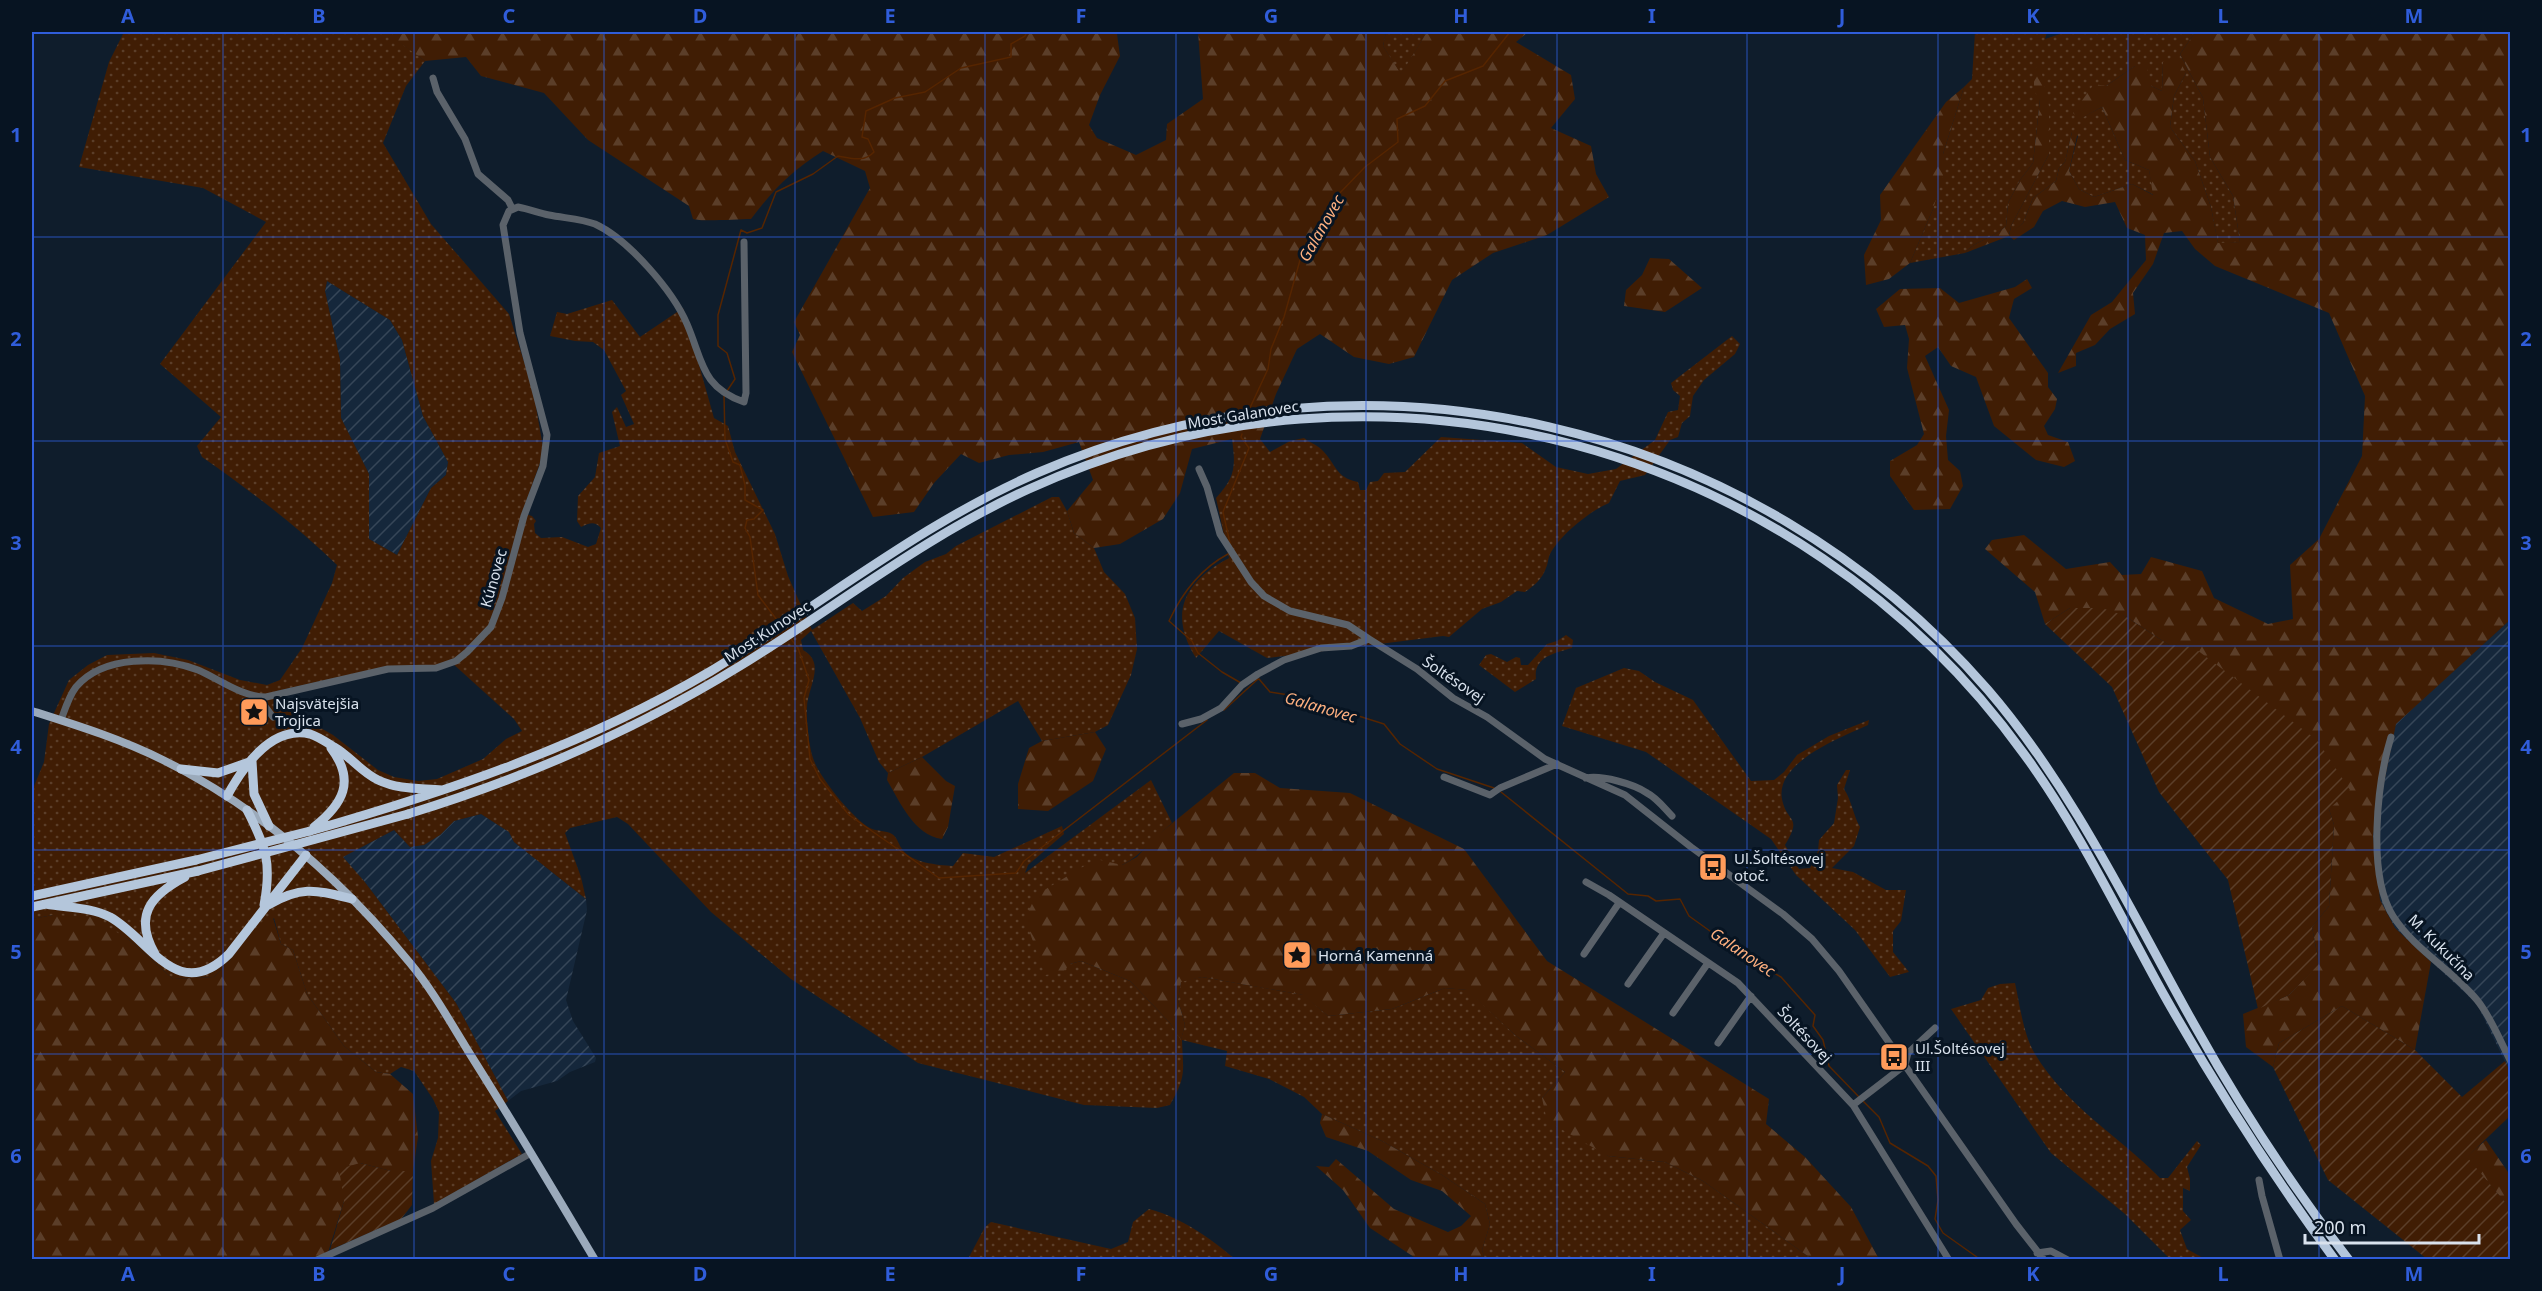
<svg xmlns="http://www.w3.org/2000/svg" width="2542" height="1291" viewBox="0 0 2542 1291" font-family="'Noto Sans',sans-serif">
  <style>
    .industrial { fill: url(#industrial-furrows) }
    .grass { fill: url(#grass-dots); fill-rule: evenodd }
    .forest { fill: url(#forest-firs) }
    .garden { fill: url(#garden-furrows) }
    .lines { fill: none; stroke-linecap: round; stroke-linejoin: round }
    .stream { stroke: #562500; stroke-width: 1.5 }
    .minor { stroke: #5b626a; stroke-width: 7 }
    .major { stroke: #9baabb; stroke-width: 8 }
    .highway { stroke: #b4c6db; stroke-width: 9 }
    .highway-bridge { stroke: #b4c6db; stroke-width: 9 }
    .grid { fill: none; stroke: #305dda; stroke-width: 1.5; stroke-opacity: 0.55 }
    .labels { text-anchor: middle; dominant-baseline: central; stroke-width: 6; stroke-linejoin: round; paint-order: stroke }
    .street-label { font-size: 15px; fill: #d9e2ed; stroke: #071422 }
    .poi-label { font-size: 15px; fill: #d9e2ed; stroke: #071422; text-anchor: start }
    .water-label { font-size: 16px; font-style: italic; fill: #fdaf7f; stroke: #071422 }
    .neatline { fill: none; stroke: #305dda; stroke-width: 2 }
    .grid-label { font-size: 20px; text-anchor: middle; font-weight: bold; fill: #305dda }
  </style>
  <defs>
    <pattern id="industrial-furrows" width="10" height="10" patternUnits="userSpaceOnUse" patternTransform="scale(1.5)"><rect width="10" height="10" fill="#15273b"/><path d="M-1 1l2-2M0 10L10 0M9 11l2-2" fill="none" stroke="#364658"/></pattern>
    <pattern id="grass-dots" width="8" height="8" patternUnits="userSpaceOnUse" patternTransform="scale(1.5)"><rect width="8" height="8" fill="#401d04"/><path d="M2 2h.1M6 6h.1" fill="none" stroke="#5b3e29" stroke-width="1.8" stroke-linecap="round"/></pattern>
    <pattern id="forest-firs" width="22" height="20" patternUnits="userSpaceOnUse" patternTransform="scale(1.5)"><rect width="22" height="20" fill="#401d04"/><path d="M5 1l3.5 6h-7zM16 11l3.5 6h-7z" fill="#5b3e29"/></pattern>
    <pattern id="garden-furrows" width="10" height="10" patternUnits="userSpaceOnUse" patternTransform="scale(1.5)"><rect width="10" height="10" fill="#401d04"/><path d="M-1 1l2-2M0 10L10 0M9 11l2-2" fill="none" stroke="#5b3e29"/></pattern>
  </defs>
  <rect width="100%" height="100%" fill="#0f1d2c"/>
  <path class="industrial" d="M327 281 390 320 402 340 423 416 448 462 446 475 431 488 397 555 369 539V474L341 418 340 360 325 291Z
    M2510 620V1072L2477 1004 2395 928 2380 900 2373 836 2395 724Z
    M481 814 509 832 514 842 586 899 587 910 566 1000 573 1021 596 1058 595 1062 570 1072 557 1081 521 1091 508 1101 456 1003 364 881 342 857 394 830 410 847 440 835 454 821Z"/>
  <path class="grass" d="M124 32H394L393 37 425 61 406 86 383 143 431 224 509 314 533 390 543 447 540 463 522 513 532 516 536 521 534 524 535 533 541 538 562 537 588 547 596 544 601 528C594 521 590 523 581 527L577 521 578 496 595 477 599 453 620 446 612 412 617 407 626 427 634 424 621 395 626 391 604 350 593 342 575 341 550 336 557 312 567 314 612 300 640 337 683 308 714 418 728 426 735 452 775 534 788 576 812 630 853 603 862 611 886 596 903 578 925 562 946 554 956 546 1052 497H1059L1067 511 1074 533 1094 548 1104 572 1125 594 1135 618 1137 649 1131 675 1108 725 1095 732 1042 741 1018 701 922 757 888 773 879 762 860 718 811 631 801 640 803 650C827 663 807 688 807 708 806 721 809 746 813 758 818 776 854 820 870 828 877 832 886 830 892 834 898 838 898 844 902 849 912 863 937 865 953 866L963 853 994 857 1062 826 1064 834 1028 865 1025 873 1151 780 1172 823C1155 837 1142 855 1122 865L1070 964 1081 961 1130 981 1170 1023 1181 1039 1185 1025 1178 1000 1181 981 1202 977 1304 995 1328 1016 1392 1009 1445 988 1468 990 1515 1035 1565 1072 1542 1098 1608 1156 1665 1162 1703 1181 1812 1259H1485L1482 1250 1490 1224 1485 1204 1442 1175 1382 1141 1322 1114 1304 1097 1269 1079 1225 1066 1227 1051 1182 1040C1183 1071 1187 1075 1170 1105L1157 1108 1084 1105 918 1063 791 979 711 912 628 824 617 817 570 828 565 833 581 877 586 899 514 842 509 832 481 814 454 821 440 835 424 845 410 847 394 830 343 857 364 881 456 1003 508 1101 495 1111 522 1154 434 1204 431 1161 438 1138 439 1112 433 1099 414 1071 401 1067 390 1074 376 1072 344 1046 307 994 293 950 281 944 274 918 214 977 173 979 128 939 53 915 32 919V791L44 762 49 724 69 680 88 665 107 655 154 653 188 660 240 680 267 685 280 680 302 648 332 583 337 565C295 524 249 490 202 457L197 446 221 417 160 364 266 222 203 188 79 167 109 62ZM327 281 390 320 402 340 423 416 448 462 446 475 431 488 397 555 369 539V474L341 418 340 360 325 291ZM451 662 514 719 522 731 506 739 483 759 437 779 418 781 394 777 378 770 333 735 289 710 277 691 357 673 436 667Z
    M1386 32H1427L1401 75 1383 46Z
    M1975 32H2047L2045 39 2066 32H2204L2194 34 2180 54 2203 98 2210 157 2233 196 2240 242 2218 244 2211 207 2195 161 2170 127 2174 96 2186 73 2163 62 2162 91 2151 86 2135 66 2106 86 2081 118 2102 107 2125 160 2149 170 2154 195 2132 184 2094 197 2079 189 2069 171 2078 136 2072 132 2065 162 2059 168 2056 181 2033 198 2023 223 2009 236 2011 226 2049 154 2040 99 2033 163 2020 180 2008 203 2006 226C1994 238 1974 241 1965 253L1910 263 1933 209 1943 154 1964 87 1972 79Z
    M1732 336 1740 344 1735 354 1704 380 1693 396 1690 416 1682 423 1678 437 1670 440 1645 475 1620 481 1609 503C1590 511 1560 535 1550 554 1548 558 1548 564 1546 568 1542 579 1535 585 1525 592L1517 591 1501 602 1482 609 1449 637 1443 636 1267 658 1219 631 1196 658C1168 613 1184 582 1229 558L1216 498C1235 477 1236 468 1232 439H1260L1270 452 1290 441 1304 438C1309 442 1317 445 1321 449 1337 464 1334 477 1358 482L1360 490H1366L1370 482 1378 481 1384 473 1405 472 1441 437 1522 443 1556 467 1588 474 1616 469 1655 440 1668 412 1678 410 1680 396 1673 390 1671 383Z
    M1566 635 1573 640 1572 648C1555 653 1533 657 1536 679L1515 692 1479 665 1486 655 1491 654 1507 662 1516 657 1520 658 1521 665H1528L1547 644 1557 641Z
    M1624 668 1639 671 1655 682 1693 700 1751 781 1774 780 1784 772 1797 755 1829 736 1869 720 1868 725C1842 737 1775 762 1782 799 1787 824 1803 815 1785 845L1799 869 1810 868 1818 851 1819 840 1834 823 1838 798 1837 785 1846 770H1850L1844 789C1852 801 1853 815 1860 827L1854 846 1832 868 1853 872 1886 890H1906L1901 921 1893 931V952L1909 972 1890 977 1855 930 1796 875 1771 839 1646 752 1562 726 1576 688Z
    M2015 983C2020 1005 2023 1034 2035 1054 2067 1107 2119 1136 2160 1178H2168L2197 1141 2201 1145 2187 1167 2190 1179V1191L2183 1188V1211L2191 1220 2180 1230 2187 1249 2205 1259H2170L2125 1214 2051 1153 1951 1009 1981 1000 1988 988 2000 984Z
    M1149 1209C1182 1218 1209 1237 1235 1259H968L985 1227 991 1222 1111 1249 1128 1242 1133 1222Z"/>
  <path class="forest" d="M394 32H1113L1117 34 1120 56 1100 95 1089 125 1097 138 1136 155 1166 140 1167 124 1203 99 1198 32H1386L1383 46 1401 74 1427 32H1528L1516 42 1571 75 1575 99 1551 128 1591 146 1596 174 1609 197 1547 235 1493 253 1452 280 1414 357 1389 364 1354 357 1320 334 1297 349 1276 394 1260 439H1232L1192 449 1180 493 1163 519 1120 544 1094 548 1074 533 1067 511 1093 480 1079 442 1043 452 1009 455 979 463 961 454 934 483 914 512 873 517 792 352 800 335 794 322 870 188 865 171 823 151C791 171 773 190 751 219 737 219 702 222 693 219L689 206 588 140 544 93 481 76 466 57 425 61 392 37Z
    M2204 32H2510V620L2396 724 2373 836 2380 900 2395 928 2431 962 2415 1050 2342 1006 2279 1043 2273 1067 2246 1047 2243 1014 2289 995 2319 963 2312 927 2329 906 2334 825 2329 809 2193 647 2169 645 2125 616 2070 608 2045 624 2035 592 1985 549 1992 540 2024 535 2066 569 2110 562 2122 575 2141 574 2151 557 2202 571 2214 598 2268 624 2293 619 2290 565 2319 539 2362 456 2365 396 2329 313 2215 266 2195 249 2182 231 2164 233 2153 264 2133 293 2135 314 2110 329 2095 345 2076 353V366L2058 373 2091 315 2112 302 2146 260 2145 235 2127 228 2115 202 2085 207 2062 201 2043 211 2034 227 2014 240 2009 236 1965 253C1974 241 1994 238 2006 226L2008 203 2020 180 2033 163 2040 99 2034 91V69L2040 65 2049 106V154L2011 226 2009 235 2023 223 2033 198 2056 181 2059 168 2065 162 2072 132 2079 128 2069 171 2079 189 2094 197 2132 184 2153 195 2149 170 2125 160 2102 107 2080 119 2073 113 2094 84 2106 86 2135 66 2147 67 2151 86 2162 91 2163 62 2177 56 2186 73 2174 96 2170 127 2195 161 2211 207 2218 243 2240 242 2233 196 2210 157 2203 98 2180 54 2194 34Z
    M1964 87 1943 154 1947 164 1933 209 1910 263 1889 279 1866 285 1864 255 1881 220 1880 195 1946 102Z
    M1650 258 1669 259 1702 288 1665 312 1624 306 1626 290 1642 275Z
    M2027 279 2032 288 2014 299 2009 318 2048 373V387L2057 399 2055 409 2044 426 2048 435 2068 442 2075 461 2064 467 2036 460 1994 426 1976 377 1951 366 1938 347 1925 356 1949 410 1946 436 1948 460 1960 471 1963 486 1950 509 1914 510 1890 476V461L1917 445 1924 434 1907 368 1909 339 1905 325 1884 327 1876 309 1900 289 1940 288 1959 303 2015 287Z
    M1095 732 1106 749 1093 781 1048 811 1018 809V784L1029 748 1042 741Z
    M922 757 946 781 955 786 948 827 942 839C914 835 900 802 887 780L888 773Z
    M1234 773H1255L1280 788 1350 793 1464 849 1547 961 1769 1099 1766 1124 1805 1157 1851 1207 1879 1259H1812L1703 1181 1665 1162 1608 1156 1547 1121 1542 1098 1565 1072 1515 1035 1467 990 1445 988 1392 1009 1328 1016 1303 995 1202 977 1181 982 1178 1000 1185 1025 1181 1040 1170 1023 1130 981 1081 961 1070 964 1062 973 1045 975 1025 919 1036 895 1096 859 1122 865 1137 857 1154 838Z
    M53 915 92 917 128 939 173 979 214 977 273 918 281 944 293 950 307 994 344 1046 376 1072 390 1074 413 1094 418 1137 413 1171H391L360 1163 344 1201 326 1259 32 1260V919Z
    M1322 1114 1382 1141 1442 1175 1485 1204 1490 1224 1482 1250 1485 1259H1417L1370 1228 1343 1190 1316 1166 1329 1167 1336 1159 1394 1209 1448 1232 1461 1226 1471 1216 1442 1191 1411 1180 1368 1151 1326 1137 1320 1123Z
    M2486 1140 2510 1175V1208L2466 1157Z"/>
  <path class="garden" d="M2070 608H2102L2125 616 2169 645 2193 647 2317 740 2350 790 2329 809 2334 825 2329 906 2312 927 2319 964 2289 995 2258 1009 2228 880 2159 792 2112 687 2045 624Z
    M2342 1006 2415 1050 2462 1097 2505 1061 2510 1072V1116L2467 1157 2510 1208V1259H2427L2328 1180 2273 1067 2279 1043Z
    M360 1163 391 1171H413L412 1205 401 1219 330 1250 344 1201 339 1169Z"/>
  <g class="lines">
    <path class="stream" d="M727 391 735 379 727 353 718 346V315L741 230 747 233 762 228 776 192 813 174 838 156C850 158 864 163 874 152L868 139 862 137 866 111 895 98 925 92 961 68 1011 57V44L1025 36 1027 32
      M724 395 725 439 733 462 740 465 745 485V500L763 510 754 519 747 520 745 528 750 537 758 595 780 624
      M1248 412 1268 369 1271 349 1284 317 1302 253 1316 236 1335 198 1365 167 1398 142 1397 119 1425 106 1445 81 1483 66 1510 32
      M1230 543 1223 512 1249 448 1241 437 1242 434
      M1228 554C1200 569 1182 593 1169 621L1192 641 1198 653 1222 672 1241 683
      M791 639 798 648 809 680 804 698 810 759 820 779 849 815 939 878 1016 873 1024 861 1207 720
      M1254 680 1259 679 1270 692 1295 696 1384 724 1400 744 1437 769 1494 788
      M1224 710 1258 679
      M1501 792 1628 894 1648 896 1656 901 1680 899 1689 916 1749 959 1781 977 1815 1015 1813 1026 1823 1040 1829 1066 1860 1098
      M1863 1101 1879 1117 1890 1143 1928 1166 1936 1176 1938 1200 1935 1219 1943 1233 1981 1260"/>
    <path class="minor" d="M433 78 437 92 465 139 478 174 508 200 512 208
      M1369 639 1417 669 1453 698 1487 717 1545 759 1625 795 1691 847 1783 914 1812 939 1839 971 2016 1224 2044 1260
      M258 697 273 717
      M61 720C65 709 69 696 76 687 103 655 162 656 198 670 219 679 242 697 266 697L388 669 436 668 456 661 467 652 491 627 502 598 524 516 543 466 547 435 520 333 503 225 509 211 518 207C529 209 539 213 549 215 564 218 582 219 595 224 628 239 673 291 687 324 703 361 701 387 744 402L746 393 744 242
      M1182 724 1201 719 1221 708 1242 685 1258 674 1284 660 1321 648 1351 646 1369 639 1348 625 1290 611 1264 596 1251 582 1220 534 1207 487 1199 469
      M2391 737C2377 783 2367 875 2393 916 2414 949 2452 970 2477 1000 2491 1017 2500 1041 2510 1060
      M1444 777 1490 795 1500 788 1557 764
      M1586 778C1602 775 1634 784 1647 793 1657 798 1665 809 1672 816
      M1586 882 1609 895 1738 983 1853 1105 1949 1260
      M1584 954 1619 903
      M1628 984 1664 933
      M1673 1013 1708 963
      M1718 1043 1751 996
      M1853 1105 1905 1065 1908 1053 1935 1028
      M2259 1180 2262 1196 2280 1260
      M2037 1253 2051 1251 2068 1260
      M317 1260 433 1208 531 1153"/>
    <path class="major" d="M32 711C76 725 121 739 163 760 260 808 342 880 410 963 435 993 454 1029 475 1062 516 1127 555 1193 595 1260"/>
    <path class="highway" d="M252 761 254 794 269 826
      M181 769 218 773 252 761
      M227 796C243 767 271 725 310 734 319 737 326 742 334 747 350 756 361 772 378 780 399 790 420 788 442 790
      M247 810C266 847 272 863 264 905
      M408 814C525 778 636 730 740 666 836 607 925 536 1029 489 1379 329 1799 442 2024 754 2079 829 2119 914 2164 995 2216 1087 2272 1175 2335 1260
      M314 827C343 804 356 781 331 748
      M310 831C450 791 585 745 711 671 820 606 920 524 1037 473 1366 330 1754 420 1988 690 2074 790 2131 912 2195 1026 2240 1107 2292 1186 2349 1260
      M32 896 196 860
      M46 904C67 908 90 907 110 917 150 939 177 1005 229 954L306 855
      M268 905C302 885 316 890 352 899
      M32 907 198 871
      M155 954C133 915 151 895 185 877"/>
    <path class="highway-bridge" d="M196 860 310 831
      M198 871 408 814"/>
  </g>
  <path class="grid" d="M223 32V1260M414 32V1260M604 32V1260M795 32V1260M985 32V1260M1176 32V1260M1366 32V1260M1557 32V1260M1747 32V1260M1938 32V1260M2128 32V1260M2319 32V1260M32 237H2510M32 441H2510M32 646H2510M32 850H2510M32 1054H2510"/>
  <defs>
    <g id="sight-square" transform="scale(1.5)"><rect x="-9" y="-9" width="18" height="18" rx="4" fill="#ff9b5a" stroke="#071422"/><path d="M0-6L1.8-2.2L6-1.7L2.9 1.2L3.7 5.4L0 3.3L-3.7 5.4L-2.9 1.2L-6-1.7L-1.8-2.2Z" fill="#111"/></g>
    <g id="bus-square" transform="scale(1.5)"><rect x="-9" y="-9" width="18" height="18" rx="4" fill="#ff9b5a" stroke="#071422"/><path d="M-5-6H5V4H4V6H2V4H-2V6H-4V4H-5ZM-3.5-4V0h7V-4ZM-3.5 1.2v1.5H-2V1.2ZM2 1.2v1.5H3.5V1.2Z" fill="#111"/></g>
  </defs>
  <g fill-rule="evenodd">
    <use href="#sight-square" x="254" y="712"/>
    <use href="#bus-square" x="1713" y="867"/>
    <use href="#sight-square" x="1297" y="955"/>
    <use href="#bus-square" x="1894" y="1057"/>
  </g>
  <g class="labels">
    <g class="street-label">
      <text transform="translate(1243 414) rotate(-9)">Most Galanovec</text>
      <text transform="translate(493 578) rotate(-74)">Kúnovec</text>
      <text transform="translate(767 631) rotate(-33)">Most Kunovec</text>
      <text transform="translate(1454 679) rotate(34)">Šoltésovej</text>
      <text transform="translate(2442 947) rotate(45)">M. Kukučína</text>
      <text transform="translate(1805 1034) rotate(47)">Šoltésovej</text>
    </g>
    <g class="poi-label">
      <text x="275" y="703">Najsvätejšia<tspan x="275" dy="17">Trojica</tspan></text>
      <text x="1734" y="858">Ul.Šoltésovej<tspan x="1734" dy="17">otoč.</tspan></text>
      <text x="1318" y="955">Horná Kamenná</text>
      <text x="1915" y="1048">Ul.Šoltésovej<tspan x="1915" dy="17">III</tspan></text>
    </g>
    <g class="water-label">
      <text transform="translate(1321 228) rotate(-60)">Galanovec</text>
      <text transform="translate(1321 707) rotate(16)">Galanovec</text>
      <text transform="translate(1743 952) rotate(34)">Galanovec</text>
    </g>
  </g>
  <rect width="2542" height="1291" fill="none" stroke="#071422" stroke-width="66"/>
  <path d="M2305 1234v9h174v-9" fill="none" stroke="#d9e2ed" stroke-width="3"/>
  <text x="2314" y="1234" font-size="18" fill="#d9e2ed" stroke="#071422" stroke-width="4.5" paint-order="stroke">200 m</text>
  <rect x="33" y="33" width="2476" height="1225" class="neatline"/>
  <g class="grid-label">
    <text x="128" y="23">A</text>
    <text x="319" y="23">B</text>
    <text x="509" y="23">C</text>
    <text x="700" y="23">D</text>
    <text x="890" y="23">E</text>
    <text x="1081" y="23">F</text>
    <text x="1271" y="23">G</text>
    <text x="1461" y="23">H</text>
    <text x="1652" y="23">I</text>
    <text x="1842" y="23">J</text>
    <text x="2033" y="23">K</text>
    <text x="2223" y="23">L</text>
    <text x="2414" y="23">M</text>
    <text x="16" y="142">1</text>
    <text x="2526" y="142">1</text>
    <text x="16" y="346">2</text>
    <text x="2526" y="346">2</text>
    <text x="16" y="550">3</text>
    <text x="2526" y="550">3</text>
    <text x="16" y="754">4</text>
    <text x="2526" y="754">4</text>
    <text x="16" y="959">5</text>
    <text x="2526" y="959">5</text>
    <text x="16" y="1163">6</text>
    <text x="2526" y="1163">6</text>
    <text x="128" y="1281">A</text>
    <text x="319" y="1281">B</text>
    <text x="509" y="1281">C</text>
    <text x="700" y="1281">D</text>
    <text x="890" y="1281">E</text>
    <text x="1081" y="1281">F</text>
    <text x="1271" y="1281">G</text>
    <text x="1461" y="1281">H</text>
    <text x="1652" y="1281">I</text>
    <text x="1842" y="1281">J</text>
    <text x="2033" y="1281">K</text>
    <text x="2223" y="1281">L</text>
    <text x="2414" y="1281">M</text>
  </g>
</svg>
